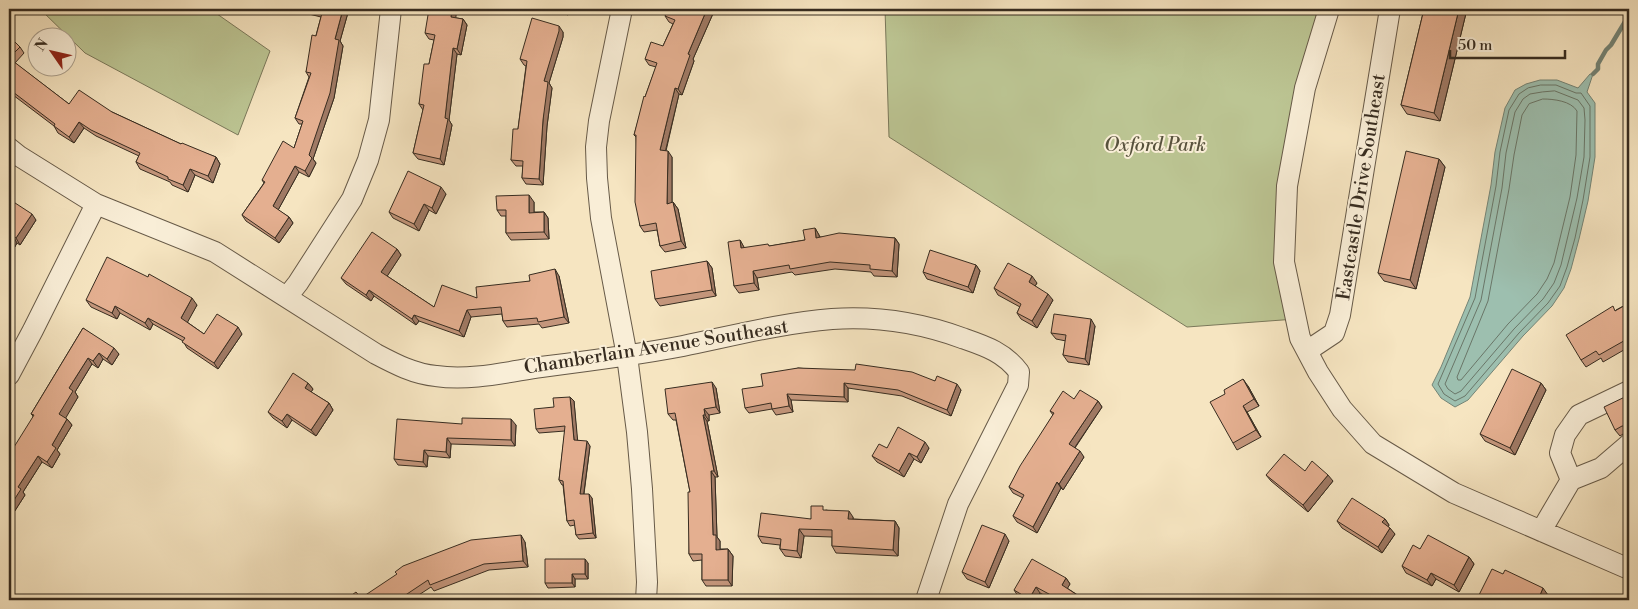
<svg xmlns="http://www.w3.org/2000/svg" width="1638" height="609" viewBox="0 0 1638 609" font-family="'Libre Bodoni',serif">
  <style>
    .green { fill: #bcc593; stroke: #7a785a }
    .water { fill: #9dbfaf; stroke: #748476 }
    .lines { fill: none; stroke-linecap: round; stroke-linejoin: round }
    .shore { stroke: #6a7668; stroke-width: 1 }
    .stream { stroke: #748476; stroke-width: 4.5 }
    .minor-casing { stroke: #675a48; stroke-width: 22 }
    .minor { stroke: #f9eed7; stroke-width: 20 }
    .wall { fill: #c4967c; stroke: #372c20 }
    .shaded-wall { fill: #a07a65; stroke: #372c20 }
    .building { fill: #e4af90; stroke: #372c20 }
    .labels { text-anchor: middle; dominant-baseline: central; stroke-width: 4; stroke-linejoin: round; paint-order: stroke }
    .park-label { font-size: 19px; font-style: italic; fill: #58523d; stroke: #f9eed7 }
    .street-label { font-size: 19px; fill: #372c20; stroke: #f9eed7 }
  </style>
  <rect width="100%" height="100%" fill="#f6e5c1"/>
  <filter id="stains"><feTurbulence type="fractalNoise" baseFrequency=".004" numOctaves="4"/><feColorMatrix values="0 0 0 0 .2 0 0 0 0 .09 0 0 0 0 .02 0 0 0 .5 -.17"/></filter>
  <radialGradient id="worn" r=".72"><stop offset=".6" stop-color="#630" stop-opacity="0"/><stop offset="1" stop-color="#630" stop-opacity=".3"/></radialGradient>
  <path class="green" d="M40 9H210L270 51 238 135 85 53Z
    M885 9H1332L1287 186 1296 319 1187 327 889 137Z"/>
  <path class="water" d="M1590 74H1593L1587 92 1595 103V157L1588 201 1579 239 1571 269 1564 288 1552 306 1523 336 1468 400 1455 407 1441 398 1432 385 1441 367 1470 297 1491 185 1495 152 1505 108 1515 90 1526 84 1540 80H1557L1578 88Z"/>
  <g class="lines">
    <path class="shore" d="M1541 85H1556L1576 93H1581L1590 106V157L1583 200 1575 238 1567 267 1560 286 1548 303 1519 333 1465 396 1455 401 1444 394 1438 384 1475 298 1496 186 1500 152 1509 110 1519 94 1528 88Z
      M1555 91 1578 100 1584 108 1585 120 1584 157 1577 198 1561 265 1554 283 1543 299 1514 329 1461 391 1455 394 1448 389 1445 384 1481 300 1502 188 1506 153 1515 112 1523 99 1530 94 1542 92Z
      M1543 99C1554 99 1571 101 1577 111L1576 155 1570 197 1554 263 1547 279 1537 294 1508 324 1461 380H1458L1457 377 1488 301 1509 189 1514 155 1522 115 1529 104Z"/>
    <path class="stream" d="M1593 74 1598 69V64L1606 50 1611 45 1629 15"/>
    <g class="minor-casing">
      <path id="minor" d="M622 9 599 121 596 147 597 178 601 218 627 356 637 432 642 489 647 582 646 600
        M1329 9 1305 88 1287 186 1284 262 1300 338 1318 372 1342 409 1373 444 1454 493 1629 569
        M9 148 19 156 96 204 215 252 376 354C395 364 414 374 436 376 470 381 507 372 541 367 589 361 636 355 683 346 732 336 782 323 832 319 876 316 921 323 962 338 985 346 1004 352 1019 372L1018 385 958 504 926 600
        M287 297 298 283 352 199 368 160 379 120 391 9
        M1307 351 1334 333 1340 315 1390 9
        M9 375 33 330 96 204
        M1571 480 1560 453 1565 435 1579 415 1629 391
        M1541 531 1571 480 1601 468 1629 444"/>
    </g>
    <use href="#minor" class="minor"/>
  </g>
  <path class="wall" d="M289 9H349L340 41 343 46 334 98 313 159 316 163 309 177 299 172 278 210 289 217 293 223 279 243 246 221 242 215 264 183 262 180 294 148 302 124H299L295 118 309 77 306 72 321 17Z
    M555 9H571L568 15Z
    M715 9 693 59 694 61 682 95 679 94 666 151 672 157V203L673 202 678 209 686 248 665 252 660 246 657 230 644 232 640 226 636 137 634 135 645 97 656 67 649 65 645 59 663 46 673 24 669 22 665 16Z
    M1424 9H1467L1440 121 1407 114 1401 105Z
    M456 18 463 19 467 25 461 55 457 54 449 120 452 125 444 165 418 159 413 153 423 110 419 104 429 64 434 40 429 39 425 33Z
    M563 32V37L549 83 552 88 547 126 543 185 526 184 522 178 523 166H516L511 160 518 129 526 66 524 65 520 59Z
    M9 36 20 47 24 53 15 63 69 104 112 112 181 144 216 157 220 164 213 183 195 175 188 192 172 185 170 182 140 169 136 162 139 156 96 136 84 128 74 143 58 133 54 126 9 92Z
    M1439 159 1445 167 1416 289 1384 281 1378 273Z
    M446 194 436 214 429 210 419 231 393 218 389 212Z
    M9 199 36 220 20 245 17 243 9 257Z
    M534 202V212H544L548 218 549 239 511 240 506 233V216H501L497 210Z
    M815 228 819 235 820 237 895 238 899 244 897 277 874 276 871 272 835 269 795 275 792 272 757 278 759 290 739 293 734 286 740 240 744 248 770 246 805 240Z
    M397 249 401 255 387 276 434 307 477 298 530 281 559 276 569 323 542 328 539 324 507 327 503 321 502 314 471 317 464 337 419 321 416 325 374 296 371 301 346 284 341 278Z
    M707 261 712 268 716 296 660 306 655 299Z
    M976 265 980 271 973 293 927 279 923 272Z
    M1037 283 1035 286 1053 300 1037 328 1021 319 1017 313 1020 307 998 295 994 288Z
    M86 300 197 305 187 322 204 334H242L218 369 187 348 183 341 153 324 150 330 120 313 117 319 91 307Z
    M1629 303V347L1603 362 1601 358 1586 367 1581 360 1616 310Z
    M1095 326 1089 365 1068 362 1063 355 1066 341 1056 339 1051 333Z
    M83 328 119 354 112 365 103 359 98 368 92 364 75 392 78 397 65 418 67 419 72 425 57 450 60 454 52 468 42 462 23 492 25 495 9 520 33 416 31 414Z
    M798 368 935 381 961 390 951 416 902 396 848 388V402L791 400 793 412 776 415 772 409 749 413 745 408 763 386Z
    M308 383 313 389 311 392 329 403 333 410 316 436 292 420 287 428 273 418 268 412Z
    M1541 383 1546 390 1515 455 1485 441 1480 434Z
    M1248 386 1259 406 1247 412 1261 437 1237 450 1233 443Z
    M716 388 720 413 709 415V421H707L718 477H715L717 537 720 541V549H728L733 556 732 586H706L702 580V560L693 561 689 554 690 492 676 420H673L668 414Z
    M1629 395V433L1626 432 1620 436 1615 430Z
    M570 397 574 401 577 440 590 446 584 494 592 498 596 538 579 539 576 535 575 525 570 526 567 521 563 485H562L559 480 565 431 539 433 536 429 554 407Z
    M1074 399 1098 401 1102 407 1075 448 1084 457 1063 490 1061 488 1037 533 1017 522 1013 516 1023 498 1013 493 1009 487 1053 415 1050 411Z
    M462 424 516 425 515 446 451 444 450 458 428 456 427 467 398 465 394 459Z
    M887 448H929L921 463 914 459 904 477 877 462 872 456Z
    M1305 471 1333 481 1308 512 1271 481 1266 475Z
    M826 510 853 517V519L895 521 899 528 898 556 836 553 832 546V537L804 536 801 558 785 556 780 549V545L762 543 758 536 811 519Z
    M1385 519 1389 525 1388 527 1395 534 1382 553 1342 528 1337 521Z
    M1009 541 989 588 967 579 962 572Z
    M525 542 528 567 489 570 434 591 431 587 411 600H345L361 598Z
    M1420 549 1469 557 1474 564 1459 592 1436 579 1432 586 1406 573 1402 566Z
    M588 563V579H575V587L548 588 545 583Z
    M1066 578 1070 584 1067 588 1085 600H1053L1040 593 1036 600H1025L1018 596 1014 590Z"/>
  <path class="shaded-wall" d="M343 9H349L340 41 343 46 334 98 313 159 316 163 309 177 305 171 335 39Z
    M452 9H457L455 23 451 17Z
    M564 9H571L568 15Z
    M707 9H715L693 59 694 61 682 95 678 89 688 54Z
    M721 9H726L724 12Z
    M1459 9H1467L1440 121 1434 113Z
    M463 19 467 25 461 55 457 49Z
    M559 26 563 32V37L549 83 552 88 547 126 543 185 539 179 543 120 544 81Z
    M453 48 457 54 449 120 452 125 444 165 440 159Z
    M675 88 679 94 664 157 660 150Z
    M79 122 84 128 74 143 69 137Z
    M668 151 672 157V210L667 204Z
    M216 157 220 164 213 183 208 176Z
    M1439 159 1445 167 1416 289 1410 280Z
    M295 166 299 172 277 212 273 206Z
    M190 169 195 175 188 192 183 185Z
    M441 187 446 194 436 214 432 208Z
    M529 195 534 202V219L529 213Z
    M673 202 678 209 686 248 681 241Z
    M424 204 429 210 419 231 414 224Z
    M544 212 548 218 549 239 544 232Z
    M32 214 36 220 20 245 16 238Z
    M289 217 293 223 279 243 275 238Z
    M815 228 819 235 821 244 816 238Z
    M13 236 17 243 9 257V243Z
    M895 238 899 244 897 277 892 271Z
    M740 240 744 247 745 255 741 248Z
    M397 249 401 255 386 278 381 272Z
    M707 261 712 268 716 296 712 290Z
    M976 265 980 271 973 293 968 287Z
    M555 269 559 276 569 323 564 317Z
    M753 271 757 278 759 290 754 283Z
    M1032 276 1037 283 1033 289 1029 282Z
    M369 290 374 296 371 301 366 295Z
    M1048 294 1053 300 1037 328 1032 321Z
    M192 298 197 305 186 325 181 318Z
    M115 306 120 313 117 319 112 313Z
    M467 310 471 317 464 337 459 331Z
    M414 315 419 321 416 325 412 319Z
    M148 318 153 324 150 330 145 323Z
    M1091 319 1095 326 1089 365 1085 359Z
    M238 327 242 334 218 369 214 363Z
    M114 348 119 354 112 365 107 359Z
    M99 353 103 359 98 368 93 361Z
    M88 358 92 364 75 392 78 397 64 421 59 414 69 388Z
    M1243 379 1248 386 1259 406 1254 399Z
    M712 382 716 388 720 413 716 407Z
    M308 383 313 389 310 394 305 388Z
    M844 383 848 388V402L844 397Z
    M1541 383 1546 390 1515 455 1510 448Z
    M957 384 961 390 951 416 947 410Z
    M787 394 791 400 793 412 789 406Z
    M570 397 574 401 578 444 574 440Z
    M1098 401 1102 407 1073 450 1069 444Z
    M329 403 333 410 316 436 311 430Z
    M1243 406 1247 412 1261 437 1256 430Z
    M704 409 709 415V421L705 415Z
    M287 414 292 420 287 428 282 421Z
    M703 415 707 421 718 477 714 471Z
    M67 419 72 425 57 450 60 454 52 468 47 462 52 445Z
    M511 419 516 425 515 446 511 440Z
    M447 438 451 444 450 458 446 452Z
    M587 441 590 446 583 499 580 494Z
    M925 442 929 448 921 463 917 457Z
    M424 450 428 456 427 467 423 462Z
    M1080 451 1084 457 1063 490 1059 484Z
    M909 453 914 459 904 477 899 471Z
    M38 456 42 462 23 492 25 495 9 520V508L18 487Z
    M711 471 715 477 717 537 720 541V556L716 550 713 535Z
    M1328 475 1333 481 1308 512 1303 505Z
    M1057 482 1061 488 1037 533 1033 527Z
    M589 494 592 498 596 538 593 533Z
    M849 511 853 517V525L848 519Z
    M1385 519 1389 525 1387 529 1382 522Z
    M895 521 899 528 898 556 893 550Z
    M1390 528 1395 534 1382 553 1378 547Z
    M799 529 804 536 801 558 797 551Z
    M1005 534 1009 541 989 588 985 582Z
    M521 535 525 542 528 567 523 561Z
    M728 549 733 556 732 586 728 580Z
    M1469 557 1474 564 1459 592 1454 585Z
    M585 559 588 563V579L585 574Z
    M1431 573 1436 579 1432 586 1427 580Z
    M572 574 575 579V587L572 583Z
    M1066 578 1070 584 1066 591 1062 585Z
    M1036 587 1040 593 1036 600H1030L1029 599Z
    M1543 588 1548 595 1545 600H1538Z"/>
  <path class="building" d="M307 9H343L335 39 339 40 330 93 309 155 312 158 305 171 295 166 273 206 289 217 275 238 242 215 265 182 262 180 283 141 294 148 303 121 295 118 311 73 306 72 312 35 316 36 322 13Z
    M429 9H452L451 17 463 19 457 49 453 48 445 118 448 119 440 159 413 153 424 105 419 104 424 64H429L435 35 425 33Z
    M668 9H707L688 54 690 55 678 89 675 88 660 150 668 151 667 204 673 202 681 241 660 246 656 223 640 226 635 202 636 135H634L644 96 645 97 657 63 645 59 651 42 663 46 675 20 665 16Z
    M1424 9H1459L1434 113 1401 105Z
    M532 18 559 26V31L544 81 548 82 543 120 539 179 522 178 523 161 511 160 513 129H518L527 61 520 59Z
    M9 36 20 47 9 58Z
    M9 58 69 104 79 90 112 112 181 144 182 143 216 157 208 176 190 169 183 185 168 179V177L136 162 140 153 91 130 79 122 69 137 54 126 55 124 9 89Z
    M1406 151 1439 159 1410 280 1378 273Z
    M408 171 441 187 432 208 424 204 414 224 389 212Z
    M529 195V213L544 212V232L506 233V210H497L496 196Z
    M9 199 32 214 16 238 13 236 9 243Z
    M815 228 816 238 839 233 895 238 892 271 870 269V265L830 262 790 269 789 265 753 271 754 283 734 286 728 242 740 240 741 248 768 244 769 246 805 240 803 230Z
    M372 232 397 249 381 272 434 307 442 285 477 298 476 287 530 281 529 275 555 269 564 317 538 322 537 318 503 321 501 307 467 310 459 331 414 315 412 319 369 290 366 295 341 278Z
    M930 250 976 265 968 287 923 272Z
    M107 257 148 277 149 274 192 298 181 318 204 334 217 314 238 327 214 363 182 342 185 338 148 318 145 323 115 306 112 313 86 300Z
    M707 261 712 290 655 299 651 271Z
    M1008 263 1032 276 1029 282 1048 294 1032 321 1017 313 1021 304 994 288Z
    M1629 303V338L1599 355 1596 351 1581 360 1566 335 1613 306 1615 311Z
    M1054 314 1091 319 1085 359 1063 355 1066 335 1051 333Z
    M83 328 114 348 107 359 99 353 93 361 88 358 69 388 73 391 59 414 67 419 52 445 56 448 47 462 38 456 18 487 21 489 9 508V455L34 415 31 414Z
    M856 364 912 372 935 381 937 376 957 384 947 410 898 390 844 383V397L787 394 789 406 772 409 771 403 745 408 742 389 763 386 761 374 798 368 855 370Z
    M1512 369 1541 383 1510 448 1480 434Z
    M293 373 308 383 305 388 329 403 311 430 287 414 282 421 268 412Z
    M1243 379 1254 399 1243 406 1256 430 1233 443 1210 402 1225 394 1224 390Z
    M712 382 716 407 704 409 705 415H703L714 471H711L713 535H716V550L728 549V580H702V554H689L688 492H690L675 413 668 414 665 389Z
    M1080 390 1098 401 1069 444 1080 451 1059 484 1057 482 1033 527 1013 516 1024 495 1009 487 1020 466 1054 413 1050 411 1063 391 1074 399Z
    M1629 395V424L1626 426H1622L1615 430 1604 407Z
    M570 397 574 440 587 441 580 494H589L593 533 576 535 574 520 567 521 563 481 559 480 565 426 536 429 534 409 554 407 553 398Z
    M462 418 511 419V440L447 438 446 452 424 450 423 462 394 459 397 419 462 424Z
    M898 427 925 442 917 457 909 453 899 471 872 456 879 444 887 448Z
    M1284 454 1305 471 1312 461 1328 475 1303 505 1266 475Z
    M1352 498 1385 519 1382 522 1390 528 1378 547 1337 521Z
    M811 506H823V510L849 511 848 519 895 521 893 550 832 546V530L799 529 797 551 780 549 781 539 758 536 761 513 811 519Z
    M982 525 1005 534 985 582 962 572Z
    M521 535 523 561 484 564 430 585 428 580 398 600H345L356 592 361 598 397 574 395 572 403 566 471 540Z
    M1428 535 1469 557 1454 585 1431 573 1427 580 1402 566 1413 545 1420 549Z
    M545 559H585V574H572V583H545Z
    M1032 559 1066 578 1062 585 1085 600H1060L1036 587 1029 599 1014 590Z
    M1492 569 1503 574 1505 570 1543 588 1538 600H1499L1492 597 1491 600H1481L1477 599Z"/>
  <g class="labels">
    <g class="park-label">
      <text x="1155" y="145">Oxford Park</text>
    </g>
    <g class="street-label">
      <text transform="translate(1361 187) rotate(-81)">Eastcastle Drive Southeast</text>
      <text transform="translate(656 347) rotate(-9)">Chamberlain Avenue Southeast</text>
    </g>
  </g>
  <rect width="1638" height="609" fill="none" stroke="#f6e5c1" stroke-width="30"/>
  <rect x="10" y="10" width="1618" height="589" fill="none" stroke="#372c20" stroke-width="2.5"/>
  <rect x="15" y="15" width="1608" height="579" fill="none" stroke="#372c20"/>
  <g transform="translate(52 52) rotate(304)"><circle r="24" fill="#f9eed7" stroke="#aba08e"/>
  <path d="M0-4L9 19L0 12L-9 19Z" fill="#8f2418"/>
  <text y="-8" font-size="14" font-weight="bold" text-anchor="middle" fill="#372c20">N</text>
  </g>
  <path d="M1450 50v8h115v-8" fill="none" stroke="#372c20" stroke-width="2.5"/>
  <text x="1458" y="50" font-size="15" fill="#372c20" stroke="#f9eed7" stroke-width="4" paint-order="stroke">50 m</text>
  <rect width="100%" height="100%" filter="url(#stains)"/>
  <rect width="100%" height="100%" fill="url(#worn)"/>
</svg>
